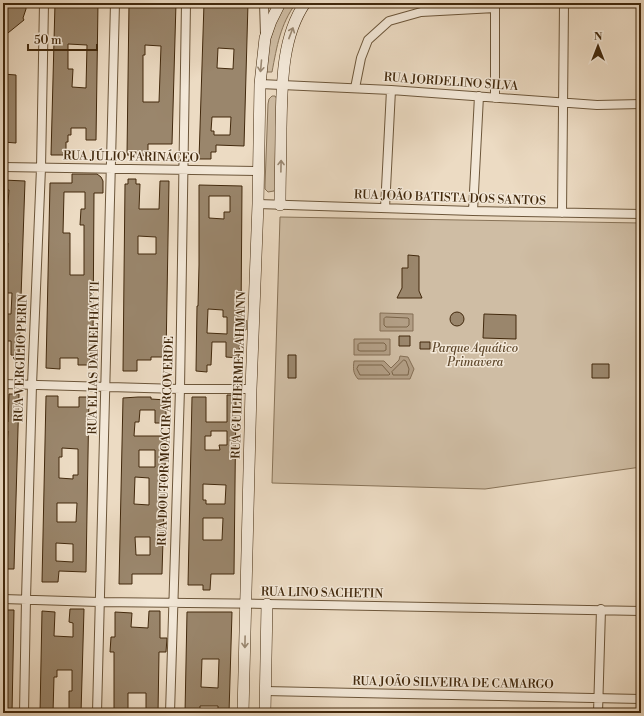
<svg xmlns="http://www.w3.org/2000/svg" width="644" height="716" viewBox="0 0 644 716" font-family="'Libre Bodoni',serif">
  <style>
    .green { fill: #cfbda4; stroke: #887358 }
    .water { fill: #b29e85; stroke: #856f55 }
    .lines { fill: none; stroke-linecap: round; stroke-linejoin: round }
    .shore { stroke: #7a6449; stroke-width: 1 }
    .building { fill: #9a866c; stroke: #42290d; fill-rule: evenodd }
    .street-casing { stroke: #6c563a; stroke-width: 10 }
    .secondary-casing { stroke: #42290d; stroke-width: 12 }
    .street { stroke: #f3e8d8; stroke-width: 8 }
    .secondary { stroke: #f3e8d8; stroke-width: 11 }
    .oneway { stroke: #9a8872 }
    .labels { text-anchor: middle; dominant-baseline: central; stroke-width: 3; stroke-linejoin: round; paint-order: stroke }
    .street-label { font-size: 12px; fill: #42290d; stroke: #f3e8d8 }
    .park-label { font-size: 12px; font-style: italic; fill: #5e472b; stroke: #f3e8d8 }
  </style>
  <rect width="100%" height="100%" fill="#ecdbc3"/>
  <filter id="stains"><feTurbulence type="fractalNoise" baseFrequency=".005" numOctaves="4"/><feColorMatrix values="0 0 0 0 .2 0 0 0 0 .09 0 0 0 0 .02 0 0 0 .5 -.17"/></filter>
  <radialGradient id="worn" r=".72"><stop offset=".6" stop-color="#630" stop-opacity="0"/><stop offset="1" stop-color="#630" stop-opacity=".3"/></radialGradient>
  <path class="green" d="M286 3H296C280 25 277 46 272 72H267L265 71 270 40 276 21Z
    M272 96H275L277 99 276 185 274 191 268 192 265 189V185L268 104 269 99Z
    M280 217 641 223V467L485 489 272 483Z"/>
  <path class="water" d="M380 313 413 314V331H380Z
    M354 339H390V355H354Z
    M400 356 408 357 414 369 410 379H358C353 373 353 369 354 361H384L391 368 399 360Z"/>
  <g class="lines">
    <path class="shore" d="M386 317 408 318 409 319V325L407 327H386L384 325V319Z
      M360 343H384L386 345V350L384 351H360L358 350V345Z
      M404 360 406 361 409 369 408 375H393L392 372Z
      M359 365H382L390 374 389 375H360L357 369Z"/>
  </g>
  <path class="building" d="M3 3H26V9L23 18 24 20 3 37Z
    M55 3H98L96 140H86V128H71V135H68V142H66V155H51ZM68 44 87 45 86 88 72 87 73 69H68Z
    M129 3H176L172 144H148V156L127 155ZM145 45 161 46 159 102H143V55H145Z
    M204 3H248L244 146 216 145V152H211V159H199ZM218 48 234 49 233 69 217 68ZM212 117H231L230 135H214V131H211Z
    M3 74 16 75V143L3 142Z
    M72 174H97L101 177 103 181V193H94L93 343 96 344V354H90V365H78V358H60V369L46 368 50 183H72ZM64 192H85V209H81L80 225H84V275H70V233H63Z
    M128 179H136V184H140L139 209H159L160 181H169L166 357H151V360H137V371H123L125 184H128ZM138 236 156 237V254H138Z
    M3 180 25 181 19 356 11 355V341H7V314H11L12 293H6V286H3V266H7L8 243H6V228L9 190H3Z
    M199 185 242 186 241 320H246V330H240L239 358 226 357V342H212L211 365H207V372L196 371 197 306H198L199 265ZM209 196H230V212H224V219L209 218ZM208 309 223 310V317H227V334L207 333Z
    M408 255 419 256V291L422 298H397L402 288V268H408Z
    M450 319a7 7 0 1 1 14 0a7 7 0 1 1-14 0Z
    M484 314 516 315V339L483 338Z
    M399 336H410V346H399Z
    M420 342H430V349H420Z
    M288 355H296V378H288Z
    M592 364H609V378H592Z
    M9 394H19L14 569H6V515H3V485H7V460H3L4 446 7 447 8 431H3V422H8Z
    M227 395H236L234 574H211L210 590H203V585H188L192 397H206V422H227ZM211 431H227V445H219L220 450H205V436H211ZM203 484 226 485 225 504H206V500H203ZM203 518H223L222 540H203Z
    M46 396H58V407H79V397H89L86 572 59 571 58 582H42ZM62 448 78 449V475H73V479L59 478V457H62ZM57 503H77L76 522H57ZM56 543 73 544V562L56 561Z
    M138 397H151V399L166 400V423H155V410H140L139 422H135L134 436H166L162 574H132V584H119L123 398ZM139 450H155V467H139ZM135 477 149 478V505L134 504ZM135 537H150V555H136Z
    M70 609H84L81 713H72V709H69V691H72V670H57V677H54L53 713H40L42 611 55 612 54 636 73 637V623L69 622Z
    M4 610H14L12 713H3Z
    M149 611H160V638H167L166 652H159L158 713H146V693H128V713H114V652H110L111 637H115V612L132 613 131 627 148 628Z
    M187 612H232L229 713H218V706H200V713H185ZM202 659H219L218 688 201 687Z"/>
  <g class="lines">
    <g class="street-casing">
      <path id="street" d="M264 3 265 34
        M260 84 391 90 597 105 641 104
        M355 88 361 58 368 40 389 21 421 12 495 8
        M495 98V4
        M3 167 258 171
        M258 204 473 211 641 214
        M385 208 391 90
        M473 211 479 96
        M562 213 564 3
        M3 384 180 389H251
        M3 599 99 602 267 604 641 611
        M265 691 641 699
        M24 713 26 599 32 385 41 168 44 3
        M97 713 115 3
        M170 713 180 389 186 3
        M598 713 601 609"/>
    </g>
    <g class="secondary-casing">
      <path id="secondary" d="M280 205C280 179 281 153 281 128 282 87 281 38 305 3
        M243 713 251 389 258 204 260 84 265 38 271 21 280 3
        M265 713 267 604"/>
    </g>
    <use href="#street" class="street"/>
    <use href="#secondary" class="secondary"/>
  </g>
  <defs><path id="oneway-shaft" d="M-6 0H5M1.5-3L5.5 0L1.5 3" fill="none" stroke-width="1.6" stroke-linecap="round" stroke-linejoin="round"/></defs>
  <g class="oneway">
    <use href="#oneway-shaft" transform="translate(291 33) rotate(-69)"/>
    <use href="#oneway-shaft" transform="translate(261 66) rotate(95)"/>
    <use href="#oneway-shaft" transform="translate(281 166) rotate(-89)"/>
    <use href="#oneway-shaft" transform="translate(245 642) rotate(91)"/>
  </g>
  <g class="labels">
    <g class="street-label">
      <text transform="translate(451 82) rotate(4)">RUA JORDELINO SILVA</text>
      <text transform="translate(131 157) rotate(1)">RUA JÚLIO FARINÁCEO</text>
      <text transform="translate(450 198) rotate(2)">RUA JOÃO BATISTA DOS SANTOS</text>
      <text transform="translate(21 358) rotate(-88)">RUA VERGÍLIO PERIN</text>
      <text transform="translate(94 358) rotate(-89)">RUA ELIAS DANIEL HATTI</text>
      <text transform="translate(239 375) rotate(-88)">RUA GUILHERME LAHMANN</text>
      <text transform="translate(166 441) rotate(-88)">RUA DOUTOR MOACIR ARCOVERDE</text>
      <text transform="translate(322 593) rotate(1)">RUA LINO SACHETIN</text>
      <text transform="translate(453 683) rotate(1)">RUA JOÃO SILVEIRA DE CAMARGO</text>
    </g>
    <g class="park-label">
      <text x="475" y="348">Parque Aquático<tspan x="475" dy="14">Primavera</tspan></text>
    </g>
  </g>
  <rect width="644" height="716" fill="none" stroke="#ecdbc3" stroke-width="16"/>
  <rect x="4" y="4" width="636" height="708" fill="none" stroke="#42290d" stroke-width="2"/>
  <rect x="8" y="8" width="628" height="700" fill="none" stroke="#42290d"/>
  <g transform="translate(598 46)" stroke="#f3e8d8" stroke-width="3" paint-order="stroke">
  <path d="M0-3L7 15L0 10L-7 15Z" fill="#42290d"/>
  <text y="-6" font-size="11" font-weight="bold" text-anchor="middle" fill="#42290d">N</text>
  </g>
  <path d="M28 44v6h69v-6" fill="none" stroke="#42290d" stroke-width="2"/>
  <text x="34" y="44" font-size="12" fill="#42290d" stroke="#f3e8d8" stroke-width="3" paint-order="stroke">50 m</text>
  <rect width="100%" height="100%" filter="url(#stains)"/>
  <rect width="100%" height="100%" fill="url(#worn)"/>
</svg>
